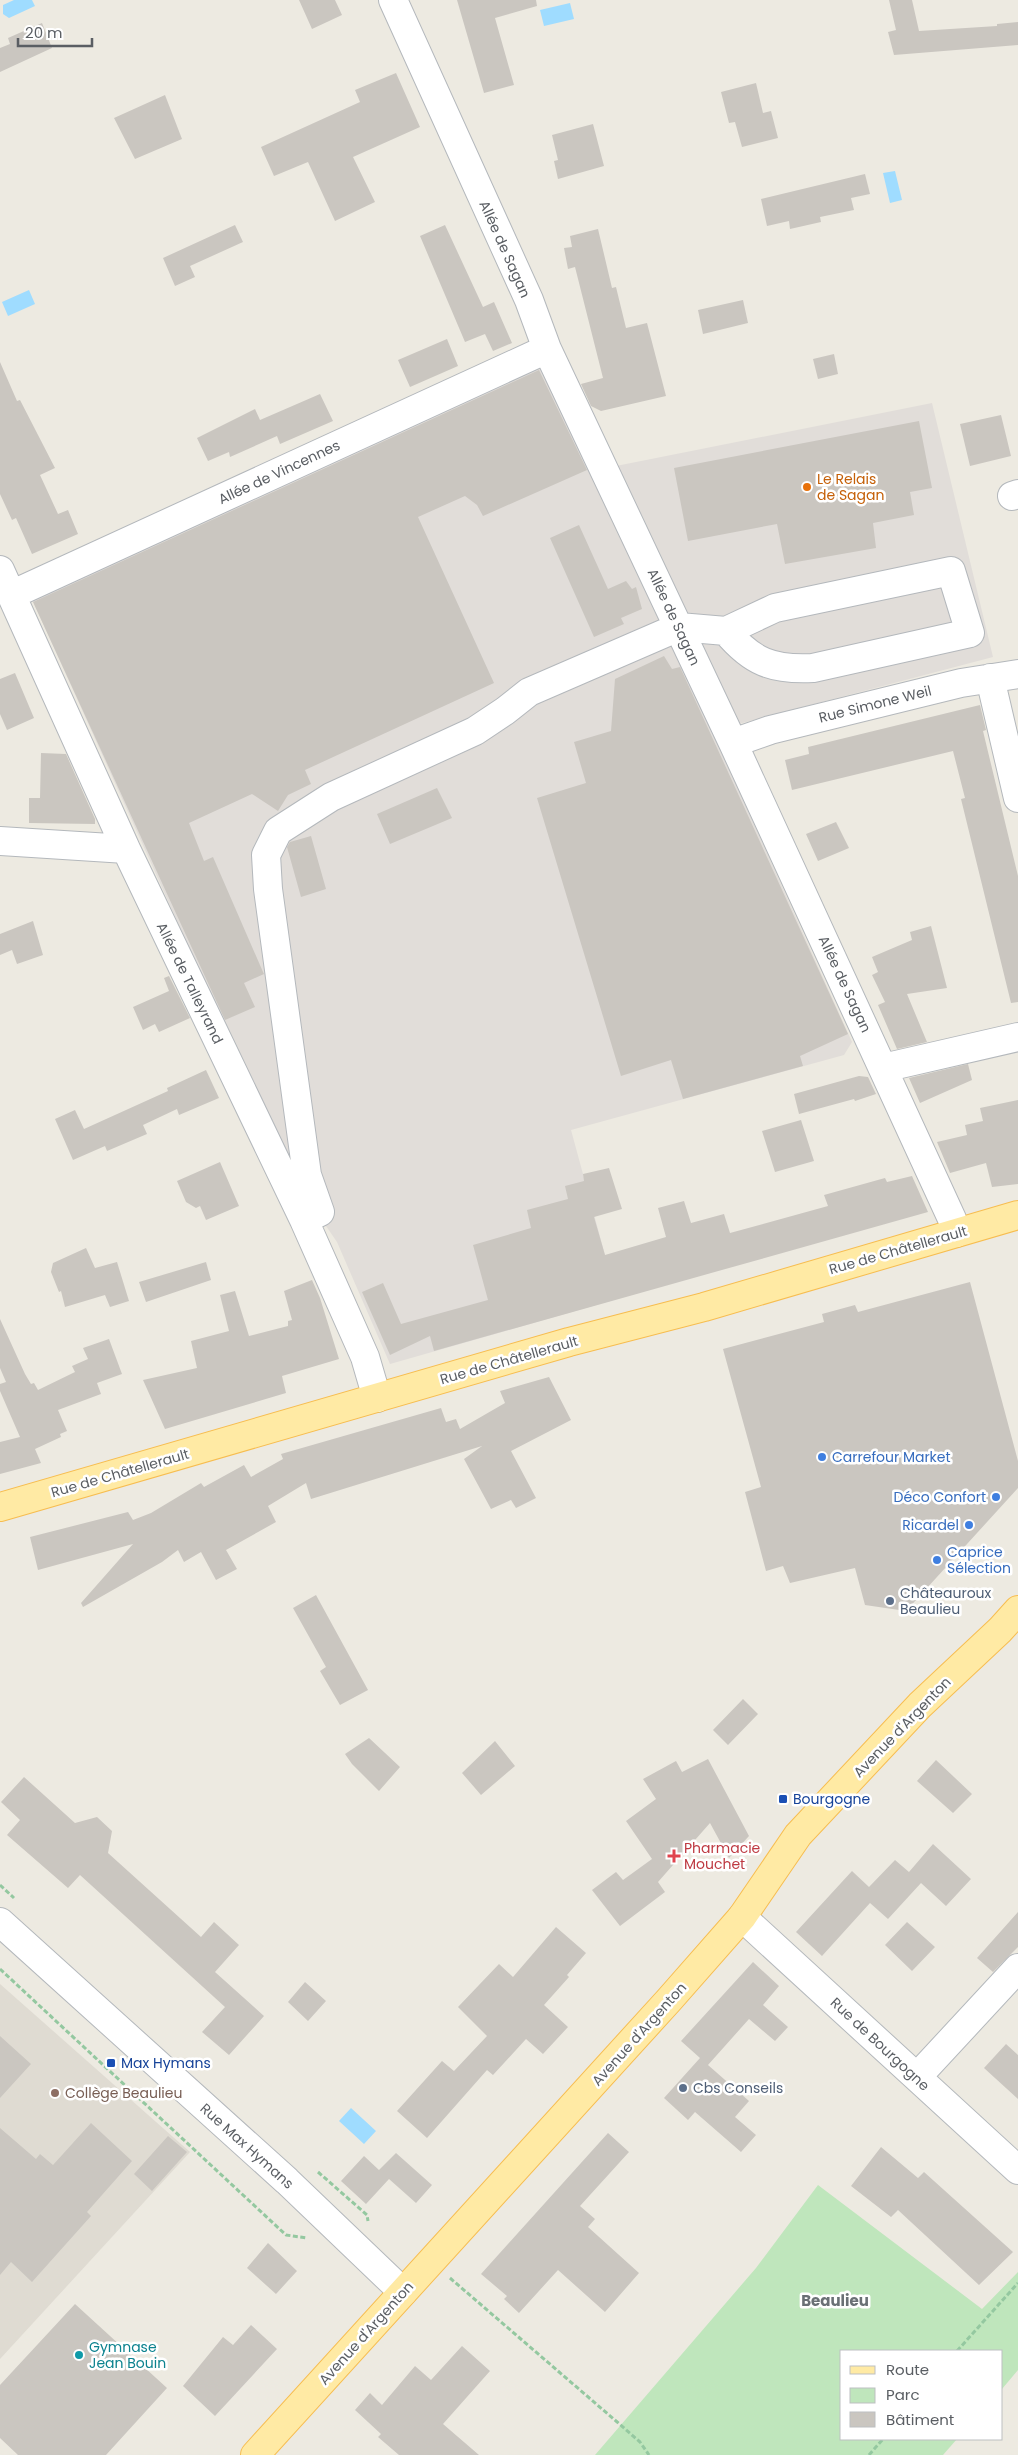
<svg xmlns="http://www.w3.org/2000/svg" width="1018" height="2455" viewBox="0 0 1018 2455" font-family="Poppins,sans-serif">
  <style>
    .industrial { fill: #e1ddd9 }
    .education { fill: #dfdbd2 }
    .green { fill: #bfe6bc }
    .water { fill: #9fdcff }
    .building { fill: #cac6c0 }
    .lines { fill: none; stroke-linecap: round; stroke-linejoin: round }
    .minor-casing { stroke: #b4b8bc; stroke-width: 30 }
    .major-casing { stroke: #f7bd50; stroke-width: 30 }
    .path { stroke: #94c8a0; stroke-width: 3; stroke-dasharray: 5 2.5; stroke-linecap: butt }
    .minor { stroke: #fff; stroke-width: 28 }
    .major { stroke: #ffeaa4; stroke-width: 28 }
    .food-dot { fill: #e8710a; stroke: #fff; stroke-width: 2 }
    .shop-dot { fill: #3f7fe0; stroke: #fff; stroke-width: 2 }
    .service-dot { fill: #5c6f8a; stroke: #fff; stroke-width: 2 }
    .transit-dot { fill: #1a4fb4; stroke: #fff; stroke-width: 2 }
    .health-dot { fill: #e0444e; stroke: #fff; stroke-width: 2 }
    .education-dot { fill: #8d6e63; stroke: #fff; stroke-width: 2 }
    .culture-dot { fill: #0f9aa8; stroke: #fff; stroke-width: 2 }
    .labels { text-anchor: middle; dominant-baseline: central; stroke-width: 5; stroke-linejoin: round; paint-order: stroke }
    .street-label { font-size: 14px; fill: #5a5e63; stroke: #fff }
    .food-label { font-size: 14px; fill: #c56008; stroke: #fff; text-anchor: start }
    .shop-label { font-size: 14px; fill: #366cbe; stroke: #fff; text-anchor: start }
    .service-label { font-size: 14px; fill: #4e5e75; stroke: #fff; text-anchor: start }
    .transit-label { font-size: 14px; fill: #164399; stroke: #fff; text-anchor: start }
    .health-label { font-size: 14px; fill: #be3a42; stroke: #fff; text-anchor: start }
    .education-label { font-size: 14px; fill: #785e54; stroke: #fff; text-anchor: start }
    .culture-label { font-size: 14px; fill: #0d838f; stroke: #fff; text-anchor: start }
    .neighbourhood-label { font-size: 15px; font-weight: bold; fill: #6a7075; stroke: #fff }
  </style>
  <rect width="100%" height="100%" fill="#edeae1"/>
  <path class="industrial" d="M546 366 616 466 932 403 993 657 712 731 852 1042 844 1055 571 1130 617 1299 390 1364 337 1242 293 1178 32 599Z"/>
  <path class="education" d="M0 1984 190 2152 0 2359Z"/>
  <path class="green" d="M818 2185 982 2309 1018 2272V2370L1002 2389V2351H842V2439H957L943 2455H595L756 2268Z"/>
  <path class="water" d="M14 0H32L35 6 9 18 3 14V5Z
    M570 3 574 19 544 26 540 10Z
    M895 171 902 200 890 203 883 173Z
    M29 290 35 304 8 316 2 302Z
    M351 2108 376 2131 364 2144 339 2121Z"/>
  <path class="building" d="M299 0H335L342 15 312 29Z
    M457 0H536L537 6 495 18 514 85 484 93Z
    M889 0H912L919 31 997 26V24L1018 22V45L894 55 888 32 896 30Z
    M42 23 52 48 0 72V48L10 44 8 38Z
    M396 73 420 127 353 157 375 202 335 221 308 162 274 176 261 147 360 102 355 90Z
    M756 83 763 113 771 111 778 138 742 147 735 122 729 123 721 92Z
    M165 95 182 139 135 159 114 118Z
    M593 124 604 166 558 179 554 161 558 160 552 135Z
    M865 174 870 194 851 198 854 210 820 217 821 222 790 229 789 221 767 226 761 199Z
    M235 225 243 242 190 266 195 277 175 286 163 258Z
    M445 225 483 307 494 302 512 343 493 351 485 334 465 342 420 236Z
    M598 229 612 288 616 287 626 328 647 323 666 396 601 411 591 406 581 384 603 378 575 267 568 269 564 248 572 247 570 236Z
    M743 300 748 323 703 334 698 310Z
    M447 339 458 366 410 387 398 360Z
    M834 354 838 374 818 379 813 359Z
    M0 362 17 401 20 400 55 468 40 475 58 514 68 510 78 534 32 554 16 518 12 520 0 494Z
    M539 370 587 470 483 516 477 505 465 496 418 517 494 683 305 770 311 784 288 795 278 811 252 794 189 823 204 861 213 857 263 972 264 974 244 983 255 1007 225 1020 33 602Z
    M320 394 333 421 280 444 277 436 230 457 229 452 208 461 197 438 255 409 260 420Z
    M1001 415 1011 456 970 466 960 424Z
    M919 421 932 488 910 492 914 515 873 523 876 548 785 564 777 524 688 541 674 468Z
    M579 525 608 589 626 581 632 589 636 587 642 609 621 618 624 624 594 637 550 538Z
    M664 656 672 669 680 667 848 1034 800 1056 803 1066 683 1099 671 1060 621 1076 537 798 586 783 574 742 611 731 615 679Z
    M15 673 34 718 7 730 0 714V679Z
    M980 705 986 730 983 731 1018 876V1002L1011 1003 961 799 965 798 953 751 792 790 785 760 809 754 808 747Z
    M41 753 66 754 95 819V824L29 823V798H40Z
    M437 788 452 818 390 844 377 814Z
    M836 822 849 848 818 861 806 834Z
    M311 836 326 889 301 897 287 847 290 842Z
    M33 921 43 955 17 964 12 950 0 955V934Z
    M931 926 947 988 907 994 927 1042 897 1049 878 1005 885 1002 872 975 878 972 872 957 912 940 910 932Z
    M169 976 190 1018 159 1032 155 1024 143 1030 133 1007 169 991 164 978Z
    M968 1064 972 1080 920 1103 909 1078Z
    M206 1070 219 1098 179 1115 177 1109 143 1125 147 1134 107 1151 105 1146 73 1160 55 1119 75 1110 84 1129 168 1091 167 1088Z
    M859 1076 868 1077 876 1094 855 1101 854 1099 799 1114 794 1094Z
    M1018 1100V1184L992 1187 986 1163 950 1173 937 1142 967 1135 965 1125 983 1121 980 1108Z
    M801 1120 814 1161 775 1172 762 1131Z
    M220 1162 239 1206 206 1220 200 1206 196 1208 186 1202 177 1181Z
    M609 1168 622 1209 594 1217 605 1255 666 1237 658 1208 684 1201 691 1223 724 1214 730 1233 828 1206 824 1195 885 1178 887 1182 912 1176 928 1212 434 1351 430 1336 390 1355 362 1292 383 1283 401 1324 488 1300 473 1245 531 1228 527 1210 568 1199 565 1186 584 1181 583 1174Z
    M86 1248 95 1268 117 1262 129 1301 110 1307 105 1295 65 1307 61 1291 59 1292 51 1272 53 1263Z
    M206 1262 211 1280 146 1302 139 1282Z
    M312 1280 320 1298 339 1359 282 1376 286 1393 165 1429 143 1380 197 1368 191 1341 229 1331 220 1295 235 1291 249 1336 288 1326V1321L292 1320 284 1291Z
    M970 1282 1018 1461V1488L906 1611 865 1605 855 1568 790 1583 783 1566 766 1571 745 1492 761 1487 723 1349 824 1322 822 1314 855 1305 858 1312Z
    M0 1319 25 1374 31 1384 34 1383 38 1390 75 1372 72 1366 88 1359 83 1348 109 1339 122 1374 97 1383 101 1394 58 1410 67 1431 60 1434 61 1437 35 1449 41 1463 0 1474V1442L20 1437 0 1391V1384L6 1382 0 1368Z
    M549 1377 571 1420 511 1451 536 1498 516 1508 511 1500 491 1509 464 1459 482 1446 311 1499 306 1483 268 1506 276 1522 226 1550 237 1569 216 1580 201 1552 184 1562 178 1550 162 1562 83 1607 81 1603 133 1544 38 1570 30 1537 128 1512 133 1520 151 1513 201 1483 204 1487 244 1465 251 1477 283 1459 281 1454 441 1408 446 1422 456 1419 460 1429 505 1403 500 1391Z
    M316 1595 368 1690 340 1705 320 1671 326 1667 293 1608Z
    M743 1699 758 1714 728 1745 713 1730Z
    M369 1738 400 1767 379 1791 352 1764 345 1754Z
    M495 1741 515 1766 481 1795 462 1773Z
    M708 1759 749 1836 729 1858 710 1823 658 1882 665 1892 620 1926 592 1890 616 1872 623 1880 652 1859 626 1821 656 1799 643 1779 676 1761 682 1772Z
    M936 1760 972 1794 953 1813 917 1781Z
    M24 1777 75 1823 97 1817 112 1831 108 1853 201 1937 214 1922 239 1945 215 1972 264 2016 229 2055 202 2032 225 2007 80 1875 68 1888 7 1835 20 1820 1 1802Z
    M933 1844 971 1879 946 1906 921 1883 888 1919 870 1903 822 1956 796 1932 852 1871 869 1887 895 1860 909 1872Z
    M1018 1912V1947L993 1972 977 1958Z
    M907 1922 935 1947 912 1971 885 1945Z
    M556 1927 586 1953 567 1975 569 1977 544 2005 568 2027 543 2054 526 2039 493 2075 487 2070 427 2138 397 2111 442 2061 454 2071 487 2036 458 2007 499 1964 513 1977Z
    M753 1962 779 1986 763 2005 788 2027 775 2041 749 2019 708 2065 749 2101 735 2117 756 2135 741 2152 695 2112 688 2120 664 2098 700 2058 681 2041Z
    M305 1982 326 2001 308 2021 288 2002Z
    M0 2036 31 2064 0 2098Z
    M1006 2044 1018 2055V2099L984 2068Z
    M91 2123 132 2161 87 2212 91 2216 32 2282 11 2262 0 2275V2128L36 2159 40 2154 53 2165Z
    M608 2133 629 2152 580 2206 595 2219 588 2227 639 2273 605 2312 558 2270 519 2313 504 2299 507 2296 481 2274Z
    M168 2136 187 2152 152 2191 134 2174Z
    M881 2147 918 2178 924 2172 1013 2252 979 2285 898 2210 891 2217 851 2186Z
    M396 2153 432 2185 416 2203 389 2179 366 2204 341 2181 364 2156 379 2170Z
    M268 2243 297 2271 276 2294 247 2268Z
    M75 2304 167 2388 106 2455H18L0 2438V2385Z
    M251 2325 277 2349 215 2416 183 2386 223 2337 233 2345Z
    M462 2346 490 2371 443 2424 479 2455H399L378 2437 381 2434 355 2410 370 2393 382 2405 415 2366 431 2380Z"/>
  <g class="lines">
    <g class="minor-casing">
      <path id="minor" d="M393 0 529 300 547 349 733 743 952 1219 956 1233
        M1012 496 1018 494
        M0 570 126 849 304 1220 365 1357 377 1398
        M11 595 547 349
        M990 678 1018 798
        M733 743 770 730 961 683 1018 674
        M0 841 126 849
        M883 1068 1018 1037
        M304 1220 320 1212 307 1175 268 889 266 855 278 831 331 797 475 731 505 711 529 692 679 627 726 631 775 608 951 571 970 633 813 668C772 670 752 662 726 631
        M742 1917 1018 2170
        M0 1922 287 2181 403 2292
        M917 2077 1018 1968"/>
    </g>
    <g class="major-casing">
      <path id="major" d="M0 1507 569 1342 704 1307 1018 1215
        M255 2455 669 2000 742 1917 798 1835 920 1705 1000 1630 1018 1610"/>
    </g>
    <path class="path" d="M0 1885 14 1898
      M0 1969 286 2235 307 2238
      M318 2172 367 2215 368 2221
      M450 2278 616 2421 640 2442 649 2455
      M957 2351 1018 2283
      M869 2455 883 2439"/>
    <use href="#minor" class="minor"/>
    <use href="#major" class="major"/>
  </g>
  <circle class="food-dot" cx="807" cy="487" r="5"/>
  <g class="shop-dot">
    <circle cx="822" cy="1457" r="5"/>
    <circle cx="996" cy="1497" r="5"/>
    <circle cx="969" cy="1525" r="5"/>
    <circle cx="937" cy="1560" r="5"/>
  </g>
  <g class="service-dot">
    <circle cx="890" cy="1601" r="5"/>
    <circle cx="683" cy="2088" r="5"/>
  </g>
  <g class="transit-dot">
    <rect x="778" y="1794" width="10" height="10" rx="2.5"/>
    <rect x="106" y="2058" width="10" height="10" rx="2.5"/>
  </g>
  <path class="health-dot" d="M671.5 1848.5h5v5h5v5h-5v5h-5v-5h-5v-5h5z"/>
  <circle class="education-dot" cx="55" cy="2093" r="5"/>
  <circle class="culture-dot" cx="79" cy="2355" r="5"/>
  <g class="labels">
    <g class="street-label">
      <text transform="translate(505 249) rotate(66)">Allée de Sagan</text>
      <text transform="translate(279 472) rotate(-25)">Allée de Vincennes</text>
      <text transform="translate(674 617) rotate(65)">Allée de Sagan</text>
      <text transform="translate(875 704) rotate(-14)">Rue Simone Weil</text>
      <text transform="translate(190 983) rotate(64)">Allée de Talleyrand</text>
      <text transform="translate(845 984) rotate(65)">Allée de Sagan</text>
      <text transform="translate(898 1250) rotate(-16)">Rue de Châtellerault</text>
      <text transform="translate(509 1360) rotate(-16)">Rue de Châtellerault</text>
      <text transform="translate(120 1473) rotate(-16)">Rue de Châtellerault</text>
      <text transform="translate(902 1727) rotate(-46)">Avenue d'Argenton</text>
      <text transform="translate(639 2034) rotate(-48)">Avenue d'Argenton</text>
      <text transform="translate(880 2044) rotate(43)">Rue de Bourgogne</text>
      <text transform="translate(247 2146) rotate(42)">Rue Max Hymans</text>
      <text transform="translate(366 2333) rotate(-48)">Avenue d'Argenton</text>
    </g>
    <g class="food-label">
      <text x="817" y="479">Le Relais<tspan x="817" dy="16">de Sagan</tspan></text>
    </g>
    <g class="shop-label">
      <text x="832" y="1457">Carrefour Market</text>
      <text x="986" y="1497" text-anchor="end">Déco Confort</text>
      <text x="959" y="1525" text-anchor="end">Ricardel</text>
      <text x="947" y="1552">Caprice<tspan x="947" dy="16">Sélection</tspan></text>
    </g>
    <g class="service-label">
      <text x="900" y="1593">Châteauroux<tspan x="900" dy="16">Beaulieu</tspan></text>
      <text x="693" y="2088">Cbs Conseils</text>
    </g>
    <g class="transit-label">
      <text x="793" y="1799">Bourgogne</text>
      <text x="121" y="2063">Max Hymans</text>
    </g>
    <g class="health-label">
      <text x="684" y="1848">Pharmacie<tspan x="684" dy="16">Mouchet</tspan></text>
    </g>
    <g class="education-label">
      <text x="65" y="2093">Collège Beaulieu</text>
    </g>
    <g class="culture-label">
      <text x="89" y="2347">Gymnase<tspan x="89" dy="16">Jean Bouin</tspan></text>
    </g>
    <g class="neighbourhood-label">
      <text x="835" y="2300">Beaulieu</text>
    </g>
  </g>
  <rect x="840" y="2350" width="162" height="90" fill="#ffffff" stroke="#bdbfc1"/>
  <rect x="850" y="2366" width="25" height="8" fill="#ffeaa4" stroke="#bdbfc1"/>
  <text x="886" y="2375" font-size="15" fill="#5a5e63">Route</text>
  <rect x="850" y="2388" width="25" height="15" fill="#bfe6bc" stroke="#bdbfc1"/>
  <text x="886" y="2400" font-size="15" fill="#5a5e63">Parc</text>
  <rect x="850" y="2412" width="25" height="15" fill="#cac6c0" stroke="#bdbfc1"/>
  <text x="886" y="2425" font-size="15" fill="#5a5e63">Bâtiment</text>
  <path d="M18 38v8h74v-8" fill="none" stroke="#5a5e63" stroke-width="2.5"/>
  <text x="25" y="38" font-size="15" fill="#5a5e63" stroke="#ffffff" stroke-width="4" paint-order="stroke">20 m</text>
</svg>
